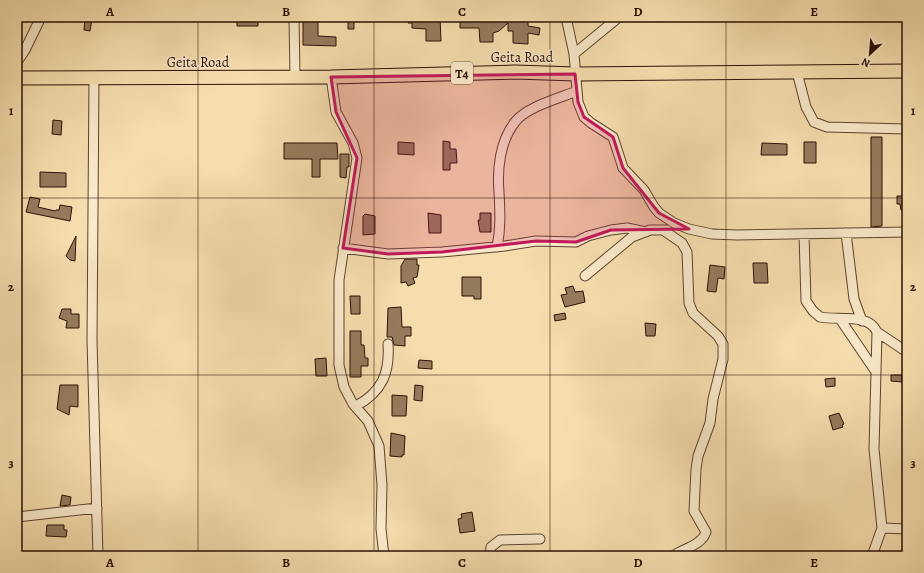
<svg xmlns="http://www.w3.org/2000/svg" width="924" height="573" viewBox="0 0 924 573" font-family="Alegreya,serif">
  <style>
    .building { fill: #957b5d; stroke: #2b1005 }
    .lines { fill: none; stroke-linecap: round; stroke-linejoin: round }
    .minor-casing { stroke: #5e432f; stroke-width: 11 }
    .highway-casing { stroke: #2b1005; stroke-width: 15 }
    .minor { stroke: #f9e9ca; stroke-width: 9 }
    .highway { stroke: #f6ddae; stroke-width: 13 }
    .marked { fill: #c2185b; fill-opacity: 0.2; stroke: #c2185b; stroke-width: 3; stroke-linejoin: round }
    .grid { fill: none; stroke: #2b1005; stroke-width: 1; stroke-opacity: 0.55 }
    .labels { text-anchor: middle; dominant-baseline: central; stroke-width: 3; stroke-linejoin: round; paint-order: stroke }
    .shield { fill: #f9e9ca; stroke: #695140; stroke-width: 1 }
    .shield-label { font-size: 13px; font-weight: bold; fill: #2b1005 }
    .street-label { font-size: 14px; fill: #2b1005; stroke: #f9e9ca }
    .neatline { fill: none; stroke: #2b1005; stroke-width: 1.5 }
    .grid-label { font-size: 13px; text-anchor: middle; font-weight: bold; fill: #2b1005 }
  </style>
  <rect width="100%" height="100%" fill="#f6ddae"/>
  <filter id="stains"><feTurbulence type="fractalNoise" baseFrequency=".005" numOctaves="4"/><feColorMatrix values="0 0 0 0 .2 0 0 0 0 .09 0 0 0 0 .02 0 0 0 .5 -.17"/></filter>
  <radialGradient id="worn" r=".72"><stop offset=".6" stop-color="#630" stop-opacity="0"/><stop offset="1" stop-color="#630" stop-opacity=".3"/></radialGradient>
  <path class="building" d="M303 17H318V36L336 37V46L303 45Z
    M409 17H440L441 41H426V29L412 28V23H408Z
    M479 17H515L511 20H528V26L540 28 539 35 528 33V44L513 43V31H508V23L499 31 493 33V42H480L479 28H460V18L479 19Z
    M85 18 92 19 90 31 84 30Z
    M348 19H354V29H348Z
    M237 20H258V26H237Z
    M53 120 62 121 61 135 52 134Z
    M871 137H882V226L871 227Z
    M443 141 450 142V149H456L457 163H450V170H443Z
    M398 142 414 143V155L398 154Z
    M804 142H816V163H804Z
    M284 143H337L338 159H320V177H312V159H284Z
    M762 143 787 144V155H761Z
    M340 154H349V167H347L346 178 340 177Z
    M40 172 66 173V187H40Z
    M897 196H907V210H901L900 204H897Z
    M30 197 40 199 38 207 55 211 56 210H59L60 205 72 207 70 221 26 212Z
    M428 213 441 215V233H429Z
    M480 213H491V232H480L478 220H480Z
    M365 214 375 216V234L363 235V216Z
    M76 236 75 261 70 260 66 256Z
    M405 259H417V265H419L417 277 413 278 415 283 408 286 406 282 401 283V266Z
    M753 263H767L768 283H754Z
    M710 265 725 267 724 279 718 278 716 292 707 291Z
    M462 277H481V299H474V296H462Z
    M573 286 575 292 583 291 585 302 565 307 561 295 567 294 565 288Z
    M350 296H360V314H351Z
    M401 307 402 327H411V336H405V346L394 345 392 337H387L388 308Z
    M62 309H71V314H79V328H66L67 321 59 318Z
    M565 313 566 319 555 321 554 315Z
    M645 323 656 324 655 336H646Z
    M350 331H361V345H364L365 358H368V366H361V377H350Z
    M326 358 327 376H316L315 359Z
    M419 360 432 361V369L418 368Z
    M891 375H902V382L891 381Z
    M835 378V386L826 387 825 379Z
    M60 385H78V407L70 406 69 415 57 409Z
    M415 385 423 386 422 401 414 400Z
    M392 395 407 396 406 416H392Z
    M839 413 844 424 842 425 843 427 833 430 829 416Z
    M391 433 405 436 404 455H402V457L390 456Z
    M62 495 71 497 70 505 60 506Z
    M472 512 475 531 460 533 458 519 462 518 461 514Z
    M47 525H64V530H67L66 537 46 536Z"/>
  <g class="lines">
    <g class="minor-casing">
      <path id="minor" d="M294 17 295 77
        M566 17 574 54 578 102 584 117 591 123 613 137 623 168 644 190 654 207 659 213 674 223 689 229 712 234 737 235 907 232
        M574 54 619 17
        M17 62 25 50 41 17
        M797 72 806 107 814 122 827 127 907 129
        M331 77 336 112 353 143 357 158 339 280V365L344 387 353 404 368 421 379 446 382 485 381 529 384 556
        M94 78 92 340 98 556
        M663 230 682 243 687 252 689 303 693 313 718 336 723 344V359L713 399 710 423 698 456 696 469 694 511 706 532C701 546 684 548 673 556
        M846 233 854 299 862 321
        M804 234 806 301 813 311 820 317C837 321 868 312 877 332L874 449 882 528 872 556
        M497 247C501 228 500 212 499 192 497 169 500 141 515 122 526 107 560 98 577 91
        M343 248 388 254 442 252 505 246 536 241 576 242 588 236 611 230 627 228 646 232
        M585 276 632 237 650 230H667
        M840 319 876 372
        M877 332 907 352
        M356 406C382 392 390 373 388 344
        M17 517 97 508
        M882 528 907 529
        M490 556 491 547 500 540 540 539"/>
    </g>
    <g class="highway-casing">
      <path id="highway" d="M17 78 331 77 515 72 575 74 907 71"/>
    </g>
    <use href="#minor" class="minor"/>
    <use href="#highway" class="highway"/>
  </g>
  <path class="marked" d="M575 74 578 102 584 117 613 137 623 168 659 213 689 229 611 230 576 242 536 241 442 252 388 254 343 248 357 158 336 112 331 77Z"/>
  <path class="grid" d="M198 17V556M374 17V556M550 17V556M726 17V556M17 198H907M17 375H907"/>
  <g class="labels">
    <rect class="shield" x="451" y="62" width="22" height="22" rx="3"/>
    <g class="shield-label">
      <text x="462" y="73">T4</text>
    </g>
    <g class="street-label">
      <text x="522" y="57">Geita Road</text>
      <text x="198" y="62">Geita Road</text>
    </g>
  </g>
  <rect width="924" height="573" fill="none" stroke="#f6ddae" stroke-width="44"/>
  <g transform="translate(870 54) rotate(206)" stroke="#f9e9ca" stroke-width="3" paint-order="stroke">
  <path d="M0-3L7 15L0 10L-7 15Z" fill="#2b1005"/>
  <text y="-6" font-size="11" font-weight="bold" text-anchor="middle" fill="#2b1005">N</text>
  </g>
  <rect x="22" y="22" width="880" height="529" class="neatline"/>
  <g class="grid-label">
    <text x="110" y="16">A</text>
    <text x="286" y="16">B</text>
    <text x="462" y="16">C</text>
    <text x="638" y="16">D</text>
    <text x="814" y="16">E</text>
    <text x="11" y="115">1</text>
    <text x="913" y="115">1</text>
    <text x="11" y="291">2</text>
    <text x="913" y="291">2</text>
    <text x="11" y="467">3</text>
    <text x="913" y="467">3</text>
    <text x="110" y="567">A</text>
    <text x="286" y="567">B</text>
    <text x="462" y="567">C</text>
    <text x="638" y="567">D</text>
    <text x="814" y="567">E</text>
  </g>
  <rect width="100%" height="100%" filter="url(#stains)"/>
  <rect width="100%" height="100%" fill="url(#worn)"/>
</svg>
